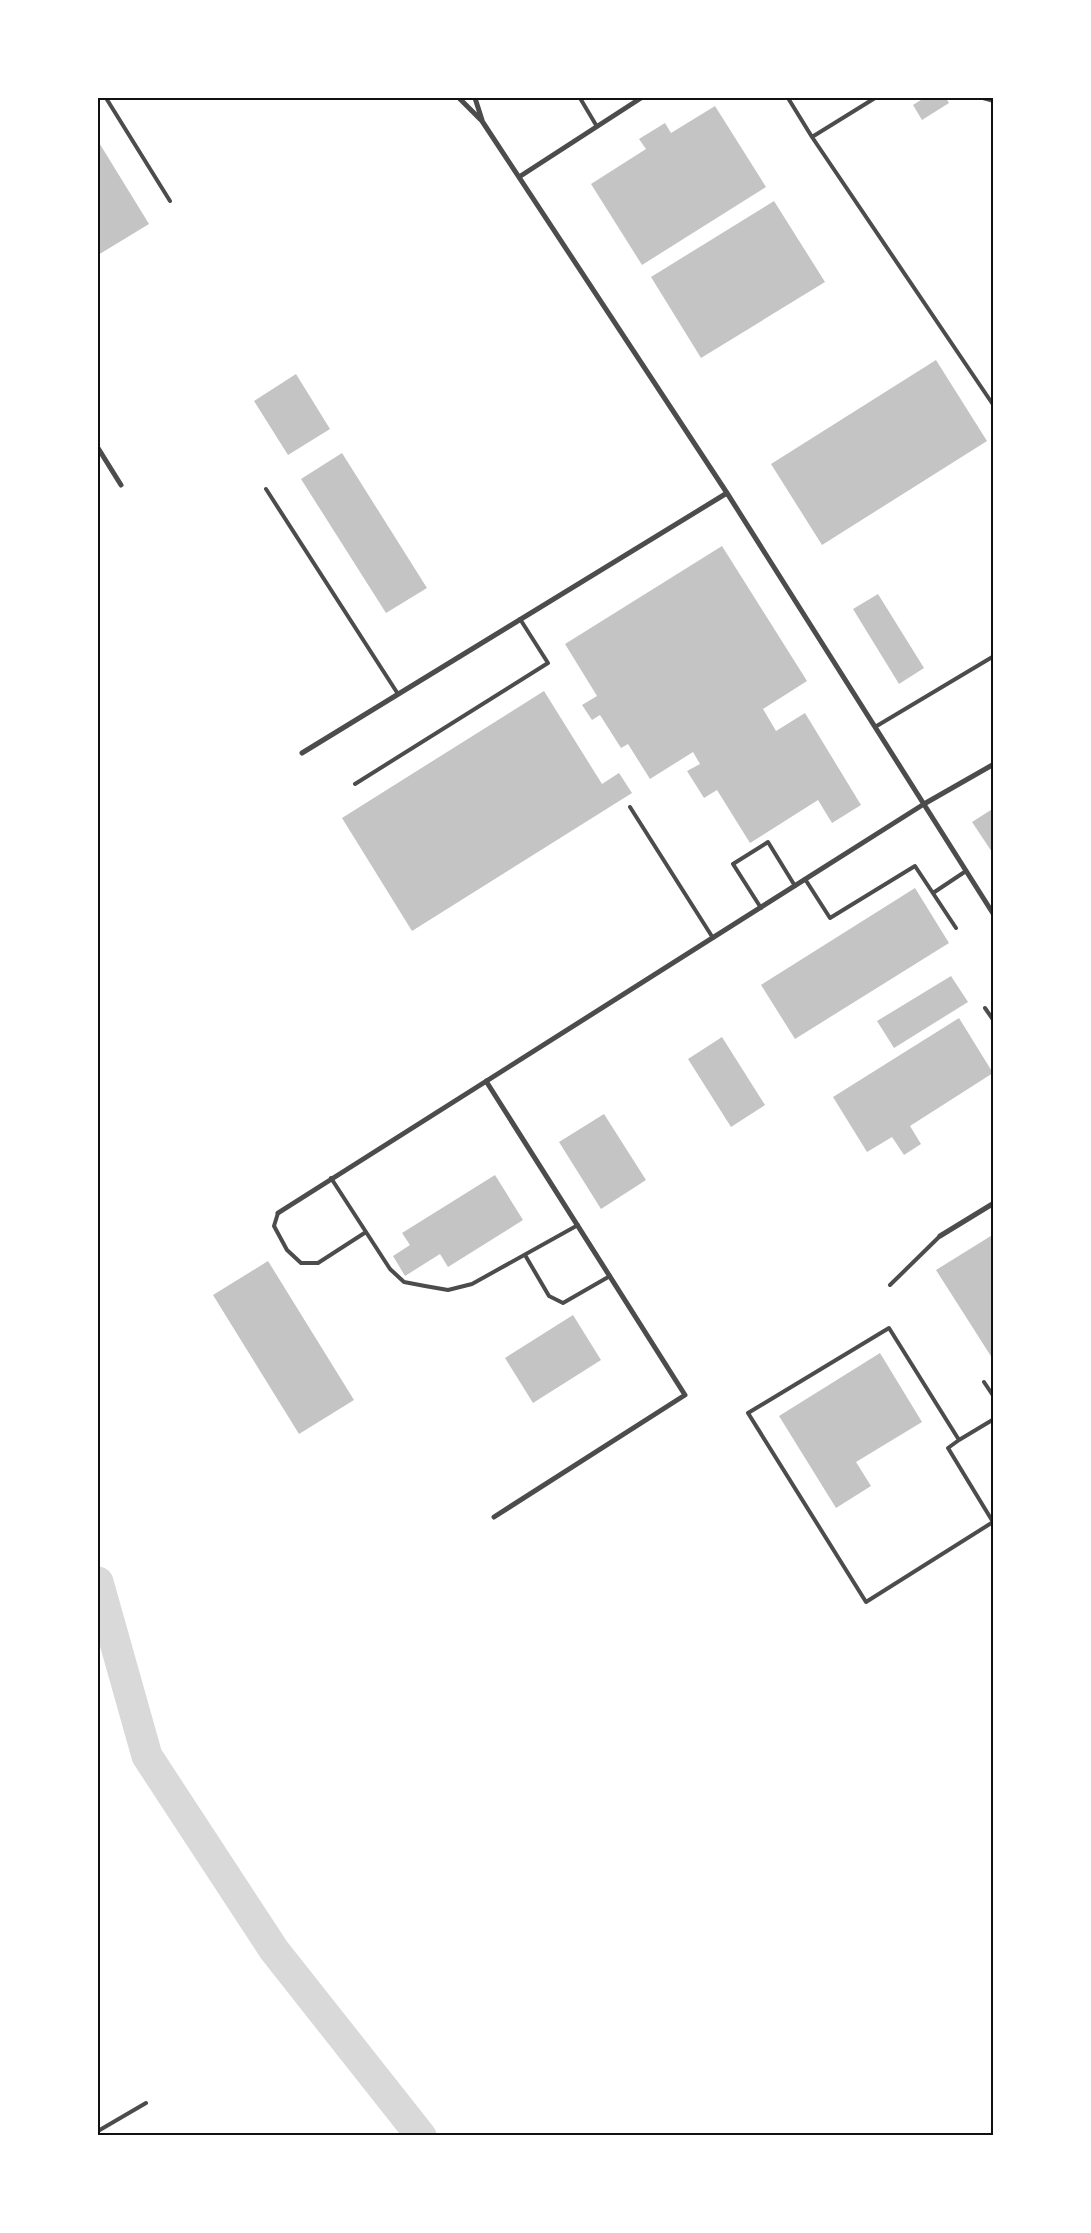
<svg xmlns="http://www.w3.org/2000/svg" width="1091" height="2233" viewBox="0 0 1091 2233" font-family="Inter,sans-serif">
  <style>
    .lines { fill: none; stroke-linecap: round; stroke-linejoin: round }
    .river { stroke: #d9d9d9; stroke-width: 31 }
    .building { fill: #c4c4c4 }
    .service { stroke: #4c4c4c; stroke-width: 4 }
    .minor { stroke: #4c4c4c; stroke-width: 5 }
    .neatline { fill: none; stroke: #111; stroke-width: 2 }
  </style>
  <rect width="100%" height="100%" fill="#fff"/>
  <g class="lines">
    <path class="river" d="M98 1582 147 1756 274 1950 421 2136"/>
  </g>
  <path class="building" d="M924 98H946L949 103 922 120 913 105Z
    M715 106 766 187 642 265 591 184 646 149 639 139 665 123 671 133Z
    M98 141 149 224 98 255Z
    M774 201 825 282 701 358 651 277Z
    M936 360 987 441 822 545 771 464Z
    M296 374 330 429 288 455 254 401Z
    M342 453 427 588 386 613 301 479Z
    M722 546 807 681 763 709 776 731 805 713 861 805 832 823 818 800 750 843 717 790 704 798 687 771 700 764 693 752 650 779 628 744 621 748 600 715 592 720 582 705 597 696 565 644Z
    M878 594 924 668 899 684 853 609Z
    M544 691 602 784 619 773 632 793 412 931 342 818Z
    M994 808V855L972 822Z
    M915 888 949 943 795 1039 761 985Z
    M951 976 968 1002 894 1048 877 1021Z
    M959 1018 993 1073 910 1126 921 1144 904 1155 892 1137 867 1152 833 1097Z
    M722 1037 765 1105 731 1127 688 1059Z
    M604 1114 646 1180 601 1209 559 1142Z
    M495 1175 523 1220 448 1267 440 1254 405 1276 393 1256 410 1245 402 1233Z
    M994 1234V1361L936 1270Z
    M268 1261 354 1400 299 1434 213 1295Z
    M573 1315 601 1360 533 1403 505 1358Z
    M880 1353 922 1422 856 1462 871 1486 836 1508 779 1416Z"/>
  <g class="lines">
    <path class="service" d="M106 98 170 201
      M580 98 596 125
      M788 98 812 137 875 98
      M983 98 994 101
      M812 137 994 406
      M266 489 398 694
      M875 727 994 656
      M355 784 548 663 520 619
      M630 807 713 938
      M805 879 830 918 915 866 956 928
      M933 893 966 871
      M761 908 733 864 768 842 795 886
      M985 1008 994 1021
      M331 1178 390 1269 404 1282 425 1286 448 1290 472 1284 578 1225
      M278 1213 274 1226 287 1250 301 1263H318L366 1232
      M525 1255 549 1296 563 1303 610 1276
      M890 1285 940 1236
      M984 1382 994 1397
      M959 1440 948 1448 993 1522 866 1602 748 1413 889 1328 959 1440 994 1419
      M98 2131 146 2103"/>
    <path class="minor" d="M459 98 482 121 727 493 994 915
      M475 98 482 120
      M519 177 641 98
      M98 448 121 485
      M302 753 727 493
      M486 1081 685 1395 494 1517
      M278 1213 924 804 994 764
      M940 1236 994 1203"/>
  </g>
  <rect width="1091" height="2233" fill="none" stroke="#ffffff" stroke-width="198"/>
  <rect x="99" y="99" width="893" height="2035" class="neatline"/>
</svg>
